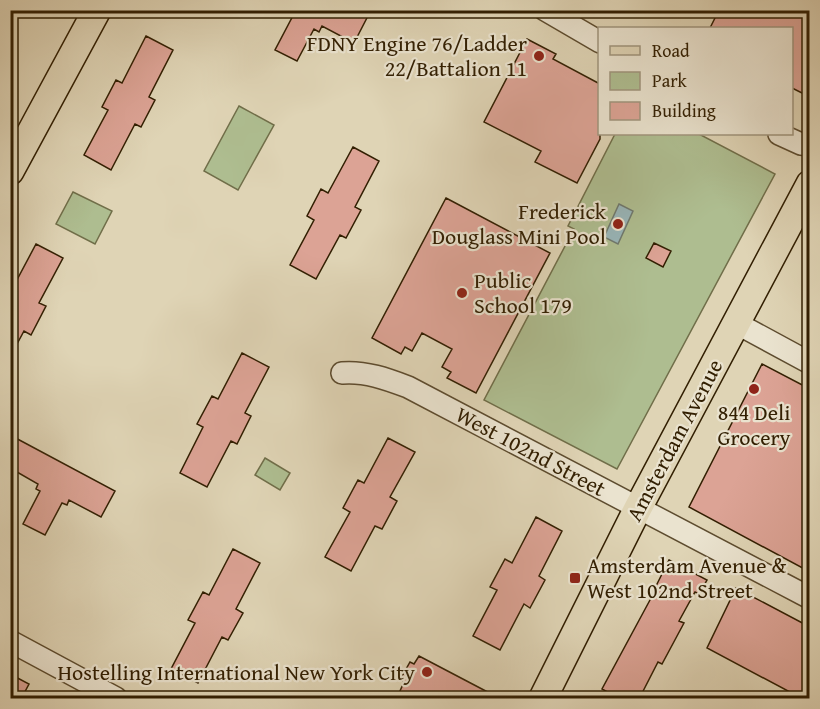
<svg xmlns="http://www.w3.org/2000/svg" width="820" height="709" viewBox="0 0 820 709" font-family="'Gentium Book Plus',serif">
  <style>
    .green { fill: #aebd90; stroke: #706e49; stroke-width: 1.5 }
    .water { fill: #98b5b8; stroke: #6f796f; stroke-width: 1.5 }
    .building { fill: #dca395; stroke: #321f02; stroke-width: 1.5 }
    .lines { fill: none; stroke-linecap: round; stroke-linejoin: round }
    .minor-casing { stroke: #5d4c2f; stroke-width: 24 }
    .major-casing { stroke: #321f02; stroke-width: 30 }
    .minor { stroke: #eae3cf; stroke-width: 21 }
    .major { stroke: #dfd4b5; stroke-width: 27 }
    .poi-dot { fill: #8f2418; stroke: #eae3cf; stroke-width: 2 }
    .labels { text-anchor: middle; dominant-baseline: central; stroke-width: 4.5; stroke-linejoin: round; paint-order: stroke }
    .poi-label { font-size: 22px; fill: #321f02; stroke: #eae3cf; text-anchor: end }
    .street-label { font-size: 22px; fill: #321f02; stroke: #eae3cf }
  </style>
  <rect width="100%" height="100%" fill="#dfd4b5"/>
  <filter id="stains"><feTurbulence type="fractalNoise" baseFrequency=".00333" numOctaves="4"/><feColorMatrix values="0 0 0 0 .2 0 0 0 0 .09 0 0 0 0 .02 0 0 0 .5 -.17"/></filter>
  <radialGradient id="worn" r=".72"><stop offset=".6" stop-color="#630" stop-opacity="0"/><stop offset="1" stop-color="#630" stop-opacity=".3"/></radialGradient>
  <path class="green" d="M239 106 274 125 238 190 204 171Z
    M615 134H699L775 174 617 469 484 400 574 229 568 226Z
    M73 192 112 211 95 244 56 224Z
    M265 458 290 473 280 490 255 475Z"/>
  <path class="water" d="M619 204 633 211 618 244 604 237Z"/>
  <path class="building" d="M296 10H371L354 43 322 26 319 32 314 29 297 61 275 50Z
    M719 10H810V97L792 88V28H710Z
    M146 36 173 50 149 97 155 100 141 127 135 124 111 170 84 155 108 110 102 107 116 80 122 83Z
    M527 39 556 54 553 59 600 84V139L577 183 535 162 541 151 484 122Z
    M353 147 379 161 355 207 361 210 346 238 340 235 316 279 290 265 314 220 307 216 321 189 328 193Z
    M446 198 550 253 476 393 447 378 451 372 442 367 452 349 422 333 412 351 405 347 401 354 372 338Z
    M654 243 671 251 663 267 646 258Z
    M36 244 63 258 39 303 46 306 31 335 24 331 10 357V293Z
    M242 353 269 367 245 413 251 416 237 444 231 441 207 487 180 473 203 427 197 424 212 396 218 399Z
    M762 364 810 389V572L689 507Z
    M10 435 115 491 101 517 69 500 67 505 62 503 45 535 23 524 40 491 36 489 38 484 10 468Z
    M388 438 415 452 390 497 397 501 382 529 375 526 351 571 325 557 350 512 343 508 358 480 364 483Z
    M536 517 562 531 539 576 545 580 530 608 524 604 500 650 473 636 497 590 490 587 505 559 512 563Z
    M233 549 260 563 236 609 243 613 228 640 222 637 198 683 171 669 195 623 188 620 203 592 209 595Z
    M669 560 707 580 699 594 695 592 679 621 684 623 662 664 658 662 639 699H620L602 689 657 587 656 586Z
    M736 588 810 627V699H803L707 648Z
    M419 656 501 699H415L400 691 404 682 400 680 410 662 414 664Z
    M10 674 29 684 21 699H10Z"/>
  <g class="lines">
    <g class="minor-casing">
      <path id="minor" d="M545 10 600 42
        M779 134 801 144 810 145
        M736 323 810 363
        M342 373C365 371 387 379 408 387L810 598
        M10 641 116 698"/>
    </g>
    <g class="major-casing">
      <path id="major" d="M10 171 97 10
        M543 698 638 508 810 184"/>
    </g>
    <use href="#minor" class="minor"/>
    <use href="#major" class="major"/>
  </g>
  <g class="poi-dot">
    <circle cx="539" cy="56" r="6"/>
    <circle cx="618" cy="224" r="6"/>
    <circle cx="462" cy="293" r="6"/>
    <circle cx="754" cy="389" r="6"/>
    <rect x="569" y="572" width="12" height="12" rx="3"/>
    <circle cx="427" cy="672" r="6"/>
  </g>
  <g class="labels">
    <g class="poi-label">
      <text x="527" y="43">FDNY Engine 76/Ladder<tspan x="527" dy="25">22/Battalion 11</tspan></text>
      <text x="606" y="211">Frederick<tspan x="606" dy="25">Douglass Mini Pool</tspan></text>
      <text x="474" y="280" text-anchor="start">Public<tspan x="474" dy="25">School 179</tspan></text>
      <text x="754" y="412" text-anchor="middle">844 Deli<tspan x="754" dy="25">Grocery</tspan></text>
      <text x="587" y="565" text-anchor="start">Amsterdam Avenue &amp;<tspan x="587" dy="25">West 102nd Street</tspan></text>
      <text x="415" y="672">Hostelling International New York City</text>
    </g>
    <g class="street-label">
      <text transform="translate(674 440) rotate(-62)">Amsterdam Avenue</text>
      <text transform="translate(531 451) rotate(28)">West 102nd Street</text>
    </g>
  </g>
  <rect width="820" height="709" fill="none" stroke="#dfd4b5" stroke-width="36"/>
  <rect x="12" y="12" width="796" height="685" fill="none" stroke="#321f02" stroke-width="3"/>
  <rect x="18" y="18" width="784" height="673" fill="none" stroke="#321f02" stroke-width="1.5"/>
  <rect x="598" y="27" width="195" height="108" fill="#eae3cf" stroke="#a0957d" stroke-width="1.5"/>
  <rect x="610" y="46" width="30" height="9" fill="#dfd4b5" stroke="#a0957d" stroke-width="1.5"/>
  <text x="652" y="57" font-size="18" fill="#321f02">Road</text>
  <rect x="610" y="72" width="30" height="18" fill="#aebd90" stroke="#a0957d" stroke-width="1.5"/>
  <text x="652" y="87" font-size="18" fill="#321f02">Park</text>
  <rect x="610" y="102" width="30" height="18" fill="#dca395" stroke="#a0957d" stroke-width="1.5"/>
  <text x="652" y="117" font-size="18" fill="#321f02">Building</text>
  <rect width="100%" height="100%" filter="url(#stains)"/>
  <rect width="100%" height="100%" fill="url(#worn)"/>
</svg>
